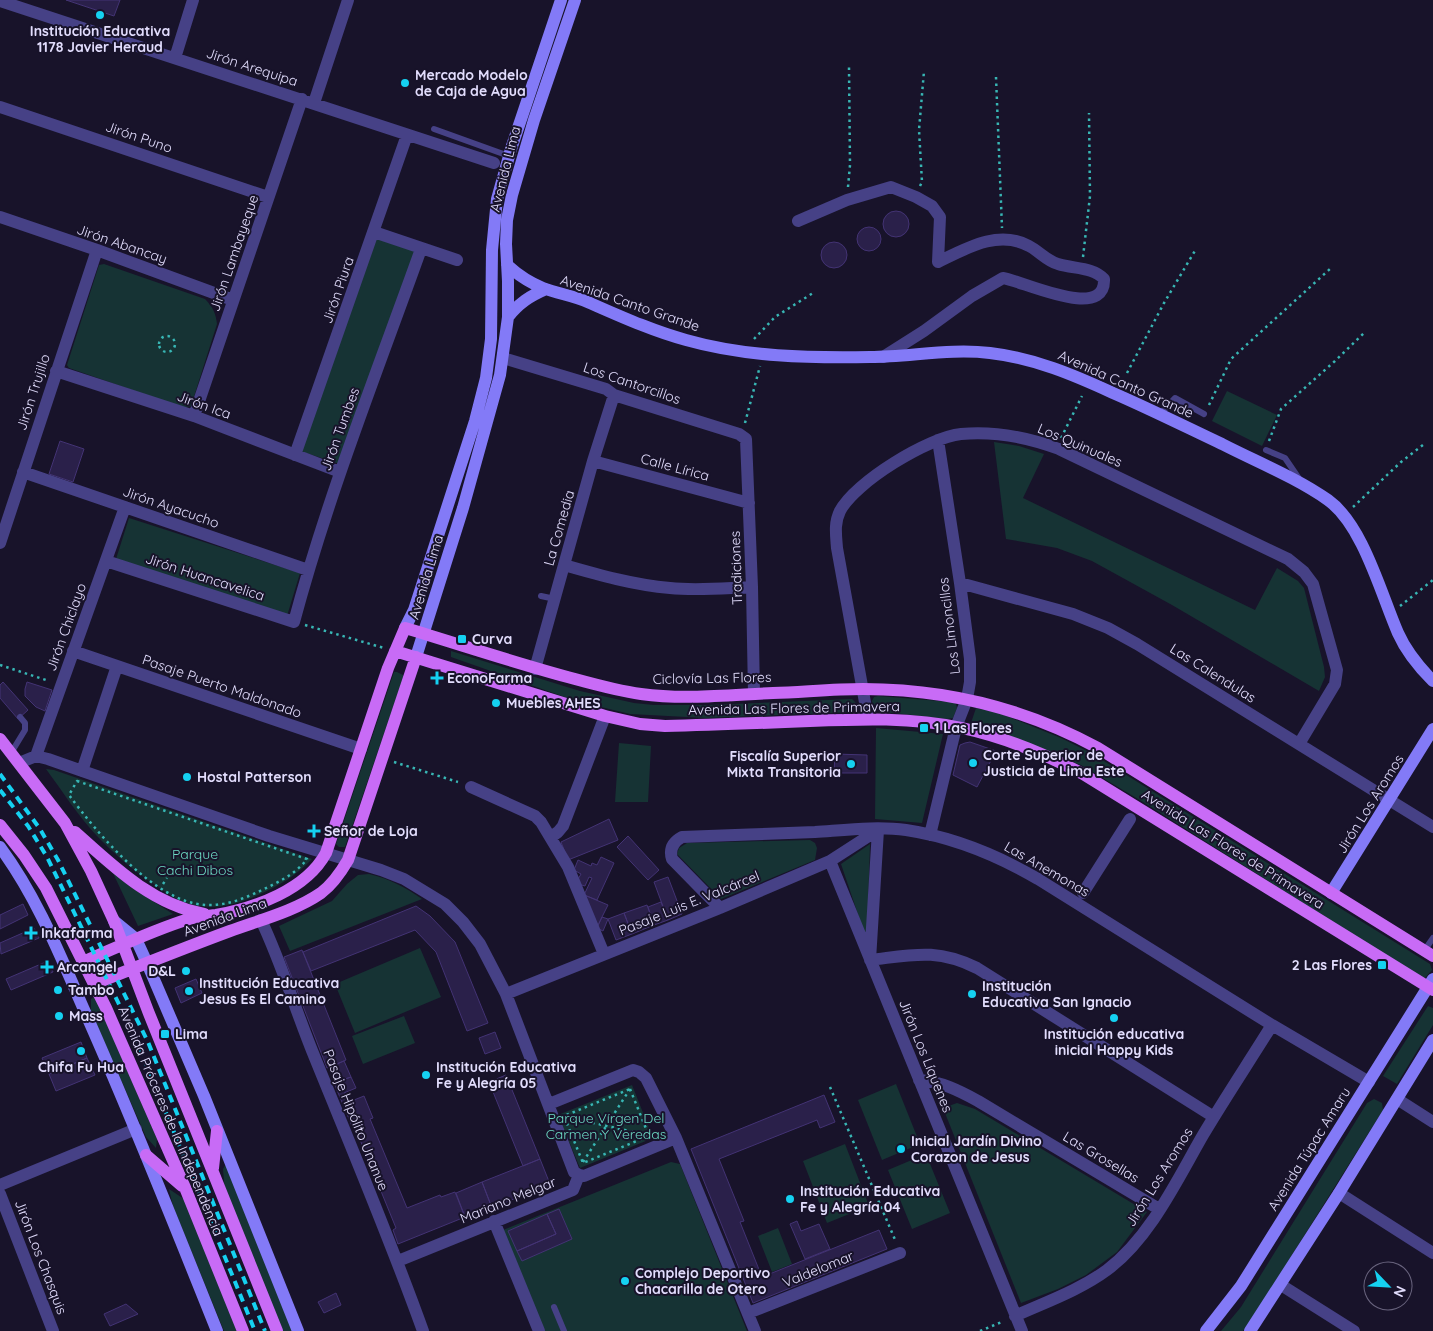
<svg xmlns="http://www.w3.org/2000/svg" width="1433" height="1331" viewBox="0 0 1433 1331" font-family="Quicksand,sans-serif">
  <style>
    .green { fill: #163334 }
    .building { fill: #2a204a; stroke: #433374 }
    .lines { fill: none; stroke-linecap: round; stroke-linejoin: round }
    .path { stroke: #38b6b4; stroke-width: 2.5; stroke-dasharray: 2.5 4; stroke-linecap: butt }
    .lane { stroke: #464186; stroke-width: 6 }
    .street { stroke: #464186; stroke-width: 12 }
    .secondary { stroke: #837af7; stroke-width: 12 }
    .primary { stroke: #c86bf6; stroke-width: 12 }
    .rail { stroke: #15d1f1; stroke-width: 4; stroke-dasharray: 8 6; stroke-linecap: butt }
    .poi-dot { fill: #15d1f1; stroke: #18132a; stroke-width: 2 }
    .labels { text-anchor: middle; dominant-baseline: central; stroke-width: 4; stroke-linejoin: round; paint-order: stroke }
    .poi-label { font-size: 14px; font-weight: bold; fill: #e2ddfd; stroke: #18132a; text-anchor: start }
    .street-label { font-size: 14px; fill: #e2ddfd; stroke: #18132a }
    .park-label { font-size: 14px; fill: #6cdac4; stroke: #18132a }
  </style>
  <rect width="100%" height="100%" fill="#18132a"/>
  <path class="green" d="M376 236 419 250 343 465 300 451Z
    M104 264 205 299C213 307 216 314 217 324L191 406 184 408 69 368 67 365 99 265Z
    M1227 391 1277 415 1262 446 1212 421Z
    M994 442 1019 446 1044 454 1023 498 1255 610 1277 568 1298 581 1304 588 1324 667 1325 677 1319 691 1172 605 1092 561 1057 548 1006 539Z
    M129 518 300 573 287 616 116 559Z
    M451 651 580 691 634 703 654 705H708L852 699 856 703V708L850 712 706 718 630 714 576 701 451 657Z
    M394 672H397L403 675V678L345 847H339L336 844Z
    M878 696 952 702 956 704 957 708 953 718 947 719 877 711 874 710 872 701 874 697Z
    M976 708 999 713 1061 738 1091 753 1430 964 1432 970 1425 978 1421 977 1143 802 1081 765 975 726 971 723Z
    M876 728 943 734 922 823 875 819Z
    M619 743 651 746 648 802H615Z
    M46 769 54 770 312 859C297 875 279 886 258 895 240 903 220 909 199 906 181 904 167 893 152 883 132 869 114 854 97 836 78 816 63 792 46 769Z
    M810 840 815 843 817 848 815 860 721 899 677 854 679 848 687 843Z
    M870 844 867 941 841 864Z
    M112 871 129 886 173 914 138 926Z
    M369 874C390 879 405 887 422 899L290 951 279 926 332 901 347 884 358 875Z
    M420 948 441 997 355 1033 335 984Z
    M95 996 157 1139 156 1148 146 1137 91 1011V999Z
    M1428 1006 1433 1008V1025L1397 1084 1383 1076Z
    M404 1016 415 1043 363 1064 352 1036Z
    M896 1084 920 1144 882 1160 858 1100Z
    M632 1085 653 1138 580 1168 558 1115Z
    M1374 1099 1382 1103 1383 1110 1253 1317 1243 1331H1221L1241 1307 1367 1103Z
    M957 1103 975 1109 1147 1212 1117 1252 1086 1275 1058 1289 1021 1303 943 1108Z
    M845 1144 869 1206 827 1223 803 1161Z
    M926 1154 950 1213 912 1229 888 1170Z
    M671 1162 680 1164 747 1331H543L503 1230Z
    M226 1164 296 1331H282L225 1193 223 1169Z
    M169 1189 184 1199 237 1331H224L173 1206Z
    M778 1228 792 1264 772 1272 758 1236Z"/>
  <path class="building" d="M66 0H120L114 16Z
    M883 224a13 13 0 1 1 26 0a13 13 0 1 1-26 0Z
    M857 239a12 12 0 1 1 24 0a12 12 0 1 1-24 0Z
    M821 255a13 13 0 1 1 26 0a13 13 0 1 1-26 0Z
    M60 441 84 449 73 482 49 474Z
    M3 682 28 710 18 719 0 698V685Z
    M27 682 52 690 45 711 36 707 25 696V689Z
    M970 742 996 751 977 787 953 775 960 745 965 743Z
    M835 754 867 755V773H834Z
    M609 819 618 840 568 860 561 842Z
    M628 836 659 870 648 880 617 847Z
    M601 857 614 863 597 900 584 895 592 878 589 877 585 886 578 884 577 881 581 874 574 870 578 860 591 866 592 863 597 865Z
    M668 877 682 914 668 920 654 882Z
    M582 894 608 905 596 929Z
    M661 902 668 920 654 925 648 907Z
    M23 904 28 915 0 929V915Z
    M647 905 654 925 632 934 624 913Z
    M416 906 430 916 455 942 488 1023 467 1031 436 952 415 930 311 971 303 952Z
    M624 913 632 934 616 940 608 919Z
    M602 917 608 919 603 931 597 928Z
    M34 928 39 938 1 954 0 943Z
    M302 950 346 1060 327 1068 284 957Z
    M48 961 53 972 11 990 6 979Z
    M196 979 202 993 181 1003 175 988Z
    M495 1032 501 1048 485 1054 479 1038Z
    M81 1042 87 1058 49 1074 42 1058Z
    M87 1058 95 1075 56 1091 49 1074Z
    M344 1061 351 1077 336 1082 330 1067Z
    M506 1075 540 1159 523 1166 489 1082Z
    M351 1077 356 1088 344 1093 349 1102 364 1096 373 1118 370 1119 407 1208 440 1195 441 1197 455 1192 465 1217 398 1244 393 1230 396 1228 354 1125 352 1126 334 1083Z
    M824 1095 835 1122 820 1128 817 1120 719 1159 744 1221 740 1222 762 1277 879 1230 887 1249 753 1303 691 1149Z
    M540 1159 550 1184 492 1208 482 1182Z
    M482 1182 492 1208 465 1217 456 1193Z
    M559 1209 572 1239 522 1261 517 1251 556 1234 547 1214Z
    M547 1214 556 1234 517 1251 508 1231Z
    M797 1221 801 1231 819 1224 830 1249 805 1259 790 1224Z
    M336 1293 341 1305 324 1313 318 1302Z
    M126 1304 138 1314 110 1326 104 1314Z"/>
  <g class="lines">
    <path class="path" d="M996 77 1002 228
      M920 186 922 182 919 130 924 71
      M848 187 850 165 849 67
      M1083 257 1090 196 1089 113
      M159 344a8 8 0 1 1 16 0a8 8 0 1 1-16 0Z
      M754 339 775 317 813 293
      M1127 373 1164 303 1196 249
      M1209 405 1231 359 1331 268
      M745 423 760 366
      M1061 438 1082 396
      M1269 441 1281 409 1335 361 1364 333
      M1353 507 1401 462 1423 445
      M1400 606 1433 580
      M305 625 384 648
      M0 665 49 681
      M394 762 458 782
      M77 781 307 859C295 875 278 882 260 891 243 899 225 906 206 905 155 903 97 833 69 795Z
      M163 884 167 878
      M830 1087 896 1242
      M630 1089 649 1136 583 1163 564 1116Z
      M567 1117 647 1135
      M583 1162 630 1089
      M980 1331 1004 1321"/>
    <path class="lane" d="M434 129 509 156
      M1160 414 1175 398 1204 414
      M1266 450 1285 458 1300 480
      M541 596 555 599
      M11 753 25 730V723L20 717
      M1424 951 1433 938
      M554 1307 564 1331"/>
    <path class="street" d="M0 1 494 163
      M175 58 193 0
      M314 103 348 0
      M0 107 268 197
      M0 217 97 250 233 300
      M798 221 847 200 891 187 916 197 932 206 940 217 938 262C965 249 998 229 1029 246 1039 251 1047 261 1058 264 1074 269 1093 267 1104 279 1106 322 1023 281 1003 278L972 296 924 331 883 357
      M374 232 457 260
      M503 358 606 389 614 395 739 434 746 439 752 587 754 694
      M56 371 194 416 340 472
      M194 416 302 99
      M295 455 407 135
      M593 461 749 503
      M23 472 308 570
      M0 543 97 250
      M106 561 294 622C328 495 377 372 421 249
      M564 565C599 575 634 585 670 588 697 591 725 588 752 587
      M960 583 1073 614 1108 628 1137 644 1433 827
      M73 651 361 749
      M535 669 593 461 614 395
      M868 719 837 548C836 535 834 523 840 511 855 482 929 437 961 434 995 431 1027 437 1059 449L1288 559 1304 572 1313 584 1337 670 1335 684 1299 744
      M36 756 125 507
      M19 763 36 756 48 759 269 836 381 870 404 879 445 904 463 922 480 944 506 994 574 1172 579 1175
      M82 771 117 666
      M471 787 535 816 541 822 568 867 604 954
      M878 830 870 960C913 955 936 948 977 968L1214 1117
      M930 835 956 727 967 699 970 682V659L960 583 938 440
      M551 837 558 832 563 826 605 716
      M830 861 1022 1331
      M1083 893 1130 819
      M720 908 672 859C669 849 673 842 682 837 726 835 771 834 815 832 845 830 877 826 906 830 953 837 997 855 1038 879L1272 1025 1369 1082
      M261 920C282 964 296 1012 315 1058 352 1149 390 1239 423 1331
      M506 994 720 908 830 861 878 830
      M919 1080C940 1081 960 1091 978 1101L1159 1209
      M1397 1099 1433 1122
      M549 1104 633 1070 639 1072 646 1078 676 1138 755 1331
      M579 1175 584 1176 676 1138
      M0 1185 136 1129
      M1339 1193 1433 1253
      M0 1194 53 1331
      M494 1221 539 1331
      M398 1261 573 1190 579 1175
      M1281 1285 1354 1331
      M748 1313 900 1253
      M1015 1316C1046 1302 1080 1290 1107 1270 1150 1238 1177 1180 1203 1135 1225 1098 1249 1062 1272 1025"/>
    <path class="secondary" d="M507 265C518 275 530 283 543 288 559 294 575 296 590 303 622 317 653 331 686 340 746 357 809 358 870 357 910 357 950 348 990 353 1034 358 1074 375 1113 393 1150 409 1186 427 1222 444 1257 462 1295 477 1328 500 1363 525 1381 594 1398 633 1406 651 1419 667 1433 681
      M508 317C519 303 530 296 546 289
      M405 628 414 610 475 421 486 378 491 339 492 250 497 199 511 149 561 0
      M416 657 463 508 500 375 508 317V281L506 244 507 220 512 195 534 120 575 0
      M0 847C37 897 60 955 85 1012 132 1117 174 1224 217 1331
      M1331 893 1433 729
      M114 921 136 939 147 963 204 1096 298 1331
      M1206 1331 1241 1286 1433 979
      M1250 1331 1339 1193 1433 1040"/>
    <path class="primary" d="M395 651 605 716 640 724 665 726C713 725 762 723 810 721 861 719 912 717 962 728 1004 737 1045 754 1083 774L1433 990
      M0 739 65 823 91 871 114 921 148 1011 277 1331
      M0 825 24 855 46 888 106 1008 186 1190 243 1331
      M75 832C113 866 151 904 204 914
      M83 962C118 947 153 930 189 919 198 916 207 916 216 915 255 908 306 890 326 853L388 668 405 628C462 645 518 664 575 679 597 685 619 691 641 694 684 700 729 695 773 693 803 692 833 689 863 689 947 689 1024 708 1098 748L1433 956
      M94 984C139 966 184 948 230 931 260 920 295 911 321 893 333 884 341 872 348 860L416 657
      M146 1155 182 1186
      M213 1168 217 1131"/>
    <path class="rail" d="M0 774 40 829 58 860 148 1042 265 1331
      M0 790 28 826 47 857 136 1039 255 1331"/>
  </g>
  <g class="poi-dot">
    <circle cx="100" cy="15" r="5"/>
    <circle cx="405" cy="83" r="5"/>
    <rect x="457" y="634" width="10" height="10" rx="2.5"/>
    <path d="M434.5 670.5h5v5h5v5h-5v5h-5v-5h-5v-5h5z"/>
    <circle cx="496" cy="703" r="5"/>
    <rect x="919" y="723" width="10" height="10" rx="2.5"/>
    <circle cx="973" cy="763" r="5"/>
    <circle cx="851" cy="764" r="5"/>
    <circle cx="187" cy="777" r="5"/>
    <path d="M311.5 823.5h5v5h5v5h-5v5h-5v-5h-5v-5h5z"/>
    <path d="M28.5 925.5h5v5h5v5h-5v5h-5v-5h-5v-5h5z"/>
    <rect x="1377" y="960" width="10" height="10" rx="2.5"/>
    <path d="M44.5 959.5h5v5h5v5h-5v5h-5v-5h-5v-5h5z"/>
    <circle cx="186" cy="971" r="5"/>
    <circle cx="58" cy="990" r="5"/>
    <circle cx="189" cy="991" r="5"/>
    <circle cx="972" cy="994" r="5"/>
    <circle cx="59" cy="1016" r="5"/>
    <circle cx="1114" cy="1018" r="5"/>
    <rect x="160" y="1029" width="10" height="10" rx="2.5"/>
    <circle cx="81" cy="1051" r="5"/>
    <circle cx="426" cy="1075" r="5"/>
    <circle cx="901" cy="1149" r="5"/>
    <circle cx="790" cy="1199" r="5"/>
    <circle cx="625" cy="1281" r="5"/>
  </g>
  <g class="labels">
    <g class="poi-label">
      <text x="100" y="31" text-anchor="middle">Institución Educativa<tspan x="100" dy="16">1178 Javier Heraud</tspan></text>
      <text x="415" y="75">Mercado Modelo<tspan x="415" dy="16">de Caja de Agua</tspan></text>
      <text x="472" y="639">Curva</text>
      <text x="447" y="678">EconoFarma</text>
      <text x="506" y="703">Muebles AHES</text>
      <text x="934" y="728">1 Las Flores</text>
      <text x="983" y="755">Corte Superior de<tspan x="983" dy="16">Justicia de Lima Este</tspan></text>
      <text x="841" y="756" text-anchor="end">Fiscalía Superior<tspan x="841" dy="16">Mixta Transitoria</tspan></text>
      <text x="197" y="777">Hostal Patterson</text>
      <text x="324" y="831">Señor de Loja</text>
      <text x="41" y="933">Inkafarma</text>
      <text x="1372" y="965" text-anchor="end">2 Las Flores</text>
      <text x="57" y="967">Arcangel</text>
      <text x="176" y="971" text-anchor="end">D&amp;L</text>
      <text x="199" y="983">Institución Educativa<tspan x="199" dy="16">Jesus Es El Camino</tspan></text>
      <text x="982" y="986">Institución<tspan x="982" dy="16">Educativa San Ignacio</tspan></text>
      <text x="68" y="990">Tambo</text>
      <text x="69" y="1016">Mass</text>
      <text x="175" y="1034">Lima</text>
      <text x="1114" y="1034" text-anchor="middle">Institución educativa<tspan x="1114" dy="16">inicial Happy Kids</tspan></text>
      <text x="81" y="1067" text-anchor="middle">Chifa Fu Hua</text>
      <text x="436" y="1067">Institución Educativa<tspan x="436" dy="16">Fe y Alegría 05</tspan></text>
      <text x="911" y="1141">Inicial Jardín Divino<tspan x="911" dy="16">Corazon de Jesus</tspan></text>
      <text x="800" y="1191">Institución Educativa<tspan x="800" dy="16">Fe y Alegría 04</tspan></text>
      <text x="635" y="1273">Complejo Deportivo<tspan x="635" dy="16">Chacarilla de Otero</tspan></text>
    </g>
    <g class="street-label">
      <text transform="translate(252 67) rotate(18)">Jirón Arequipa</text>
      <text transform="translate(139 137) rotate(19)">Jirón Puno</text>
      <text transform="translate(505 169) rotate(-76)">Avenida Lima</text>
      <text transform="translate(122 244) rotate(19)">Jirón Abancay</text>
      <text transform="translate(234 253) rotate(-71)">Jirón Lambayeque</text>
      <text transform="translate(338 290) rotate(-71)">Jirón Piura</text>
      <text transform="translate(630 303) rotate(19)">Avenida Canto Grande</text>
      <text transform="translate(632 383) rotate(19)">Los Cantorcillos</text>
      <text transform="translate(1126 384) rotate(24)">Avenida Canto Grande</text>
      <text transform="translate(33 392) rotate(-72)">Jirón Trujillo</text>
      <text transform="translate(204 405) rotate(20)">Jirón Ica</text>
      <text transform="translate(340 429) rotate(-70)">Jirón Tumbes</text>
      <text transform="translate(1080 445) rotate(23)">Los Quinuales</text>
      <text transform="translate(675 467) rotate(15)">Calle Lírica</text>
      <text transform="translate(171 507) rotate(19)">Jirón Ayacucho</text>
      <text transform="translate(559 528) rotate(-74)">La Comedia</text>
      <text transform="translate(736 568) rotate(-92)">Tradiciones</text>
      <text transform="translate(205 577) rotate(18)">Jirón Huancavelica</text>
      <text transform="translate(426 577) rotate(-73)">Avenida Lima</text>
      <text transform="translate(949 626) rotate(-97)">Los Limoncillos</text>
      <text transform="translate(66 627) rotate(-70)">Jirón Chiclayo</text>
      <text transform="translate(1213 673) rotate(32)">Las Calendulas</text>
      <text transform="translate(712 678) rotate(-1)">Ciclovía Las Flores</text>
      <text transform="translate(222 686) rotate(19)">Pasaje Puerto Maldonado</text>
      <text transform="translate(794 708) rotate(-1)">Avenida Las Flores de Primavera</text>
      <text transform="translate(1370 804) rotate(-58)">Jirón Los Aromos</text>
      <text transform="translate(1233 849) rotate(32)">Avenida Las Flores de Primavera</text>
      <text transform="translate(1047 869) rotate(30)">Las Anemonas</text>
      <text transform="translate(689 903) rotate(-22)">Pasaje Luis E. Valcárcel</text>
      <text transform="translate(225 917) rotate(-20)">Avenida Lima</text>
      <text transform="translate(926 1056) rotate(68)">Jirón Los Líquenes</text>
      <text transform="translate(356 1120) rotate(68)">Pasaje Hipólito Unanue</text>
      <text transform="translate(171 1121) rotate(67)">Avenida Próceres de la Independencia</text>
      <text transform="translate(1309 1149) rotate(-58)">Avenida Túpac Amaru</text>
      <text transform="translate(1101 1157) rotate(31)">Las Grosellas</text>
      <text transform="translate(1159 1177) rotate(-58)">Jirón Los Aromos</text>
      <text transform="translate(508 1200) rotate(-22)">Mariano Melgar</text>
      <text transform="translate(41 1257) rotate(69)">Jirón Los Chasquis</text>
      <text transform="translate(818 1269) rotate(-22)">Valdelomar</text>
    </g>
    <g class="park-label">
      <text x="195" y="854">Parque<tspan x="195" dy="16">Cachi Dibos</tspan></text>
      <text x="606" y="1118">Parque Vírgen Del<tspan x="606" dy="16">Carmen Y Veredas</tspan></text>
    </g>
  </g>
  <g transform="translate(1388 1286) rotate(115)"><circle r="24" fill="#18132a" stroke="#69647e"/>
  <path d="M0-4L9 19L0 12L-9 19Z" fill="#15d1f1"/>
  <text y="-8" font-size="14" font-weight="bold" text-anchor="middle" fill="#e2ddfd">N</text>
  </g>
</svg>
